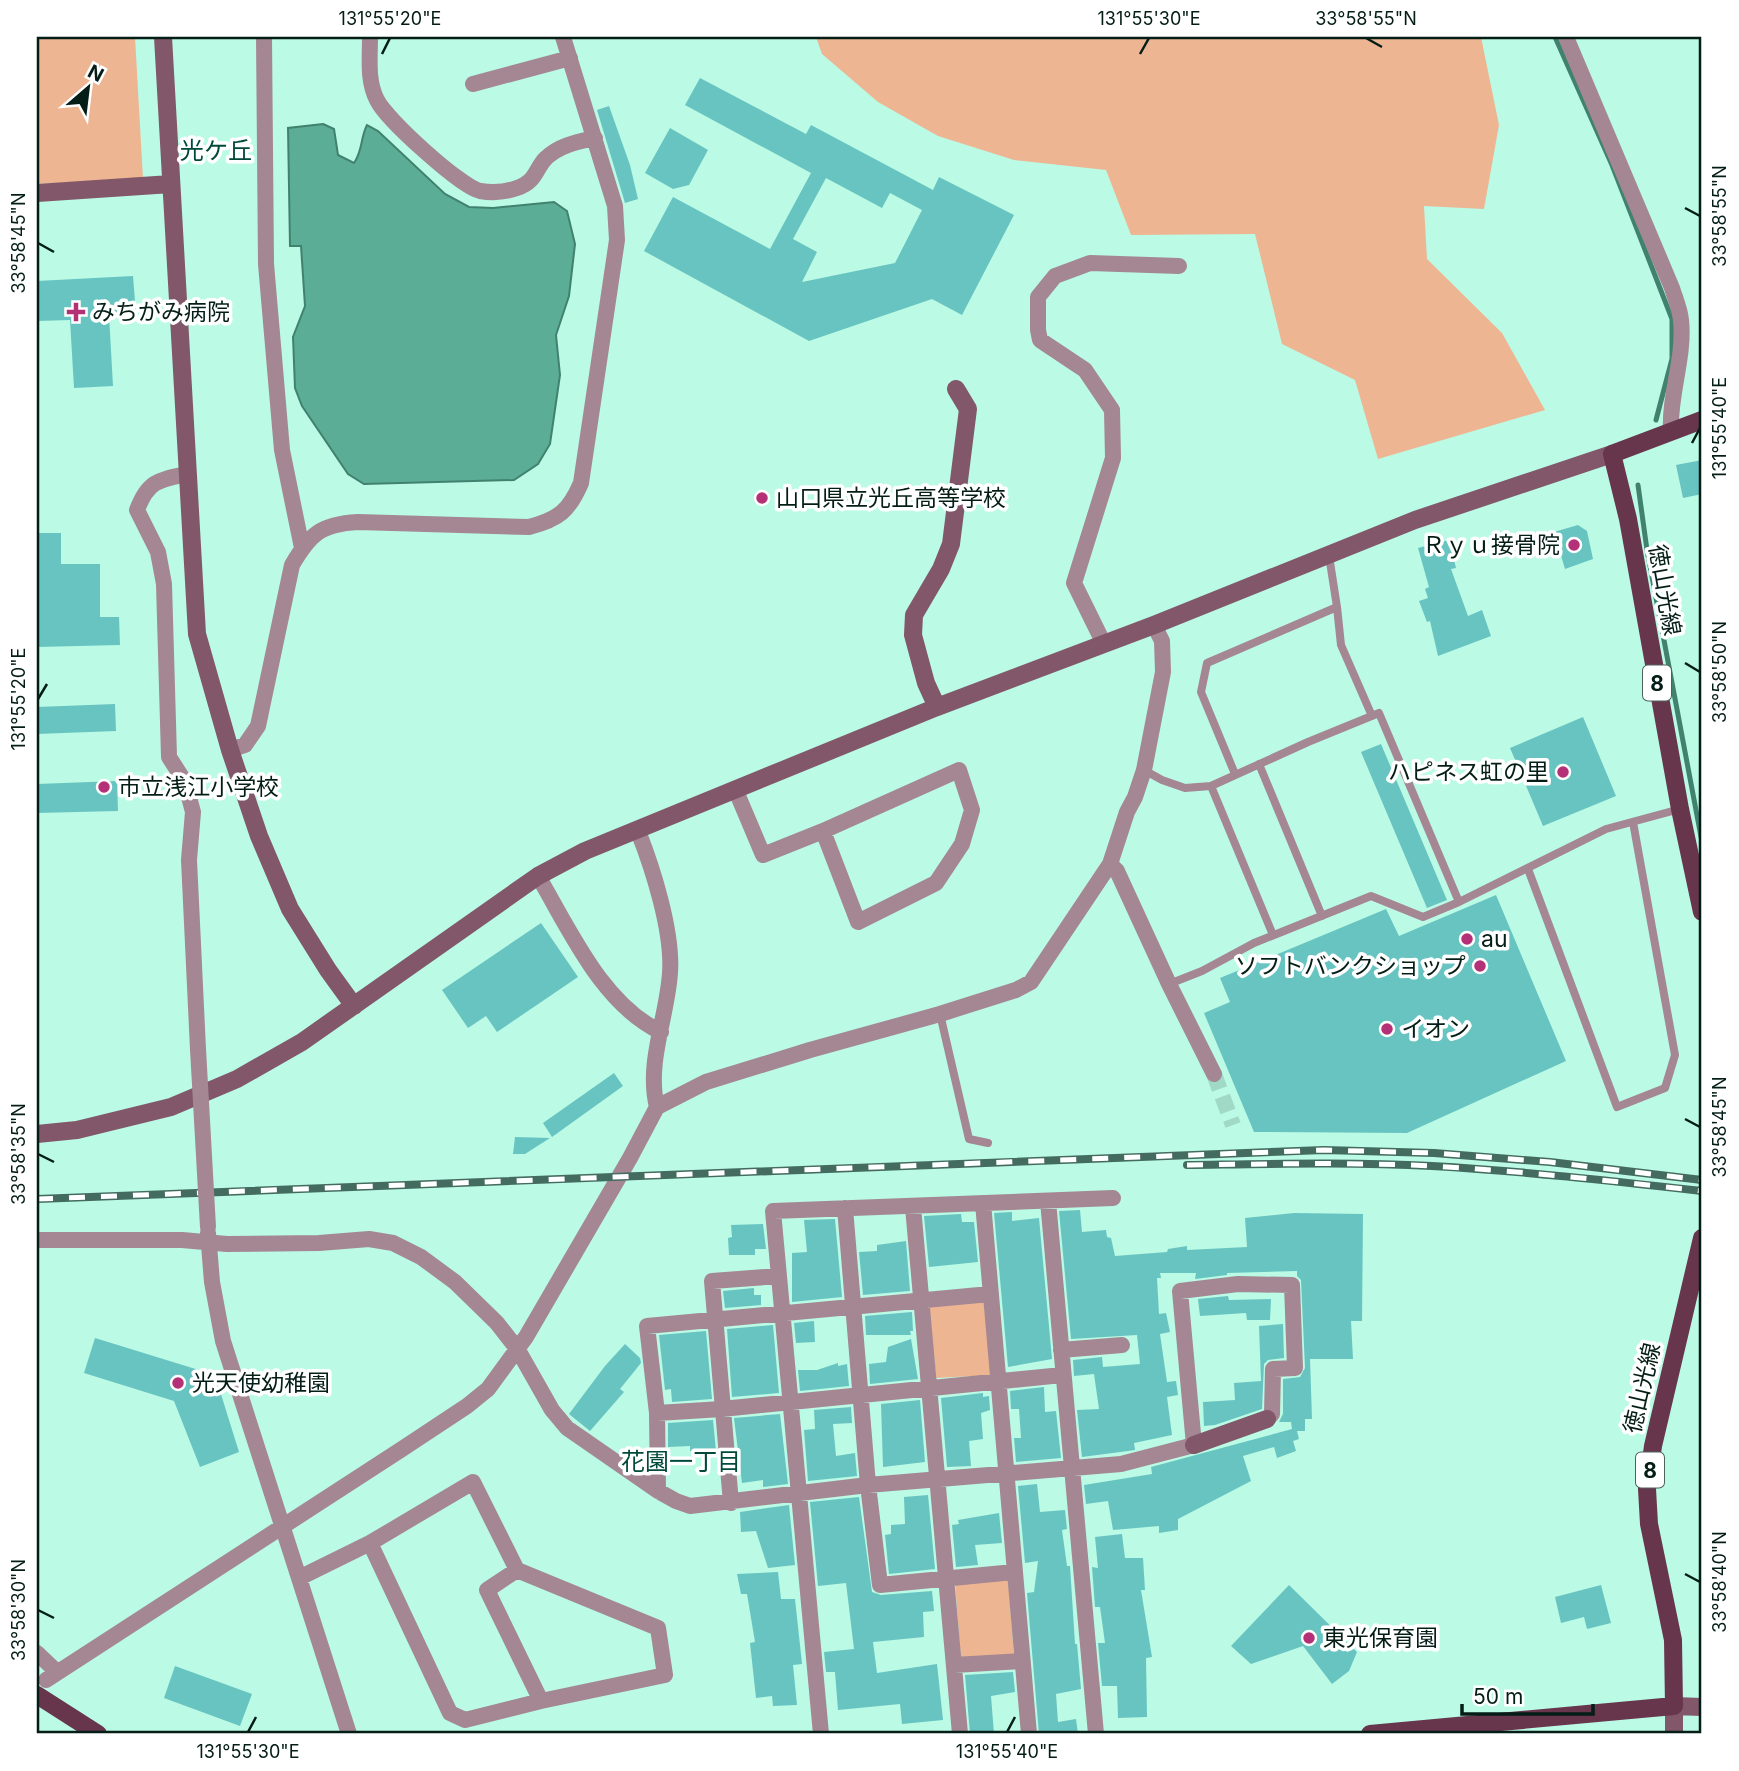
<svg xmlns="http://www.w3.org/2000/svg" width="1739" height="1771" viewBox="0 0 1739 1771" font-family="Inter,'Noto Sans JP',sans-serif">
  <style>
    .green { fill: #eeb593 }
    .water { fill: #5bad95; stroke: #41826f; stroke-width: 2 }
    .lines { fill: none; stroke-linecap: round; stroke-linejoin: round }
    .stream { stroke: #41826f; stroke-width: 5 }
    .building { fill: #68c4c1; fill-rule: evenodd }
    .street-tunnel { stroke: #a0d9c6; stroke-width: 16; stroke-dasharray: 16 8; stroke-linecap: butt }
    .lane { stroke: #a48792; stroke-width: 8 }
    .street { stroke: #a48792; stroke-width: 16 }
    .secondary { stroke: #815769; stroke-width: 18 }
    .primary { stroke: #67364c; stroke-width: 18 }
    .rail-casing { stroke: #446b5f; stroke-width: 8 }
    .rail { stroke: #fff; stroke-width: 5; stroke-dasharray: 16; stroke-linecap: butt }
    .street-bridge { stroke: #a48792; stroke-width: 16 }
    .ticks { fill: none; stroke: #041d16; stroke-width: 2.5 }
    .poi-dot { fill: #b53177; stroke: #fff; stroke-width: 2.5 }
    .labels { text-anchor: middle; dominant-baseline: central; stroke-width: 7; stroke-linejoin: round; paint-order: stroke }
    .shield { fill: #fff; stroke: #4f615c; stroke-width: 2 }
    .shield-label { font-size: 21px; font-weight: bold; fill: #041d16 }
    .poi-label { font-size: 23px; fill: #041d16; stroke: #fff; text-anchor: start }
    .street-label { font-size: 23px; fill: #041d16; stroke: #fff }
    .neighbourhood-label { font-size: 24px; fill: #01493a; stroke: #fff }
    .neatline { fill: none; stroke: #041d16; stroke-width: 2.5 }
    .ticks-label { font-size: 18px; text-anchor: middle; fill: #041d16 }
  </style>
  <rect width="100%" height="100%" fill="#bbfae5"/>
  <path class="green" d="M37 37H135L143 179 37 184Z
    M816 37H1481L1499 125 1484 209 1424 206 1427 259 1502 333 1545 410 1378 459 1355 380 1282 344 1255 234 1131 235 1106 170 1014 160 938 136 878 102 822 54Z
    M986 1299 992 1375 936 1378 929 1304Z
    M1008 1578 1014 1656 961 1660 955 1582Z"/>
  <path class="water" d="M323 124 334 129 338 155 354 163C363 150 360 139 367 125L378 131 445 194 469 207 493 208 554 202 567 211 575 244 569 296 556 335 560 375 550 444 538 464 514 480 364 484 348 474 302 406 295 388 293 337 305 306 301 246H290L288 128Z"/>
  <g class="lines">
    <path class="stream" d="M1555 37 1612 165 1672 319V359L1656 420
      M1638 485 1647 550 1702 842"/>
  </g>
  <path class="building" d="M700 78 806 134 811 125 933 190 939 177 1014 215 962 315 932 299 809 341 644 251 673 197 770 249 811 173 685 105ZM826 178 882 208 890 193 922 210 895 263 802 282 817 252 793 239Z
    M609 106 630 165 638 199 625 203 597 110Z
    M670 128 708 150 689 185 673 189 645 173Z
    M133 276 136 314 109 315 113 386 74 388 70 320 37 321V281Z
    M1702 460V494L1683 498 1676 465Z
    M1578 525 1587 531 1593 559 1565 569 1554 532Z
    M37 533H61V564H100V617H119L120 645 37 647Z
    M1449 540 1456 568 1451 569 1468 616 1482 610 1491 636 1438 656 1430 621 1427 622 1419 601 1428 598 1425 589 1429 587 1418 548Z
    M115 704 116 731 37 734V707Z
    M1583 717 1616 796 1543 826 1510 748Z
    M1381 744 1447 900 1427 908 1361 752Z
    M117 781 118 811 37 813V784Z
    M1496 895 1566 1061 1407 1133 1254 1132 1204 1013 1230 1002 1220 978 1386 909 1399 936Z
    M541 923 578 977 497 1032 486 1016 468 1028 442 990Z
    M614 1073 623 1086 552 1137 543 1123Z
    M515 1137 550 1138 525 1154H513Z
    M1080 1210 1082 1232 1106 1230 1107 1237 1111 1238 1115 1256 1167 1252 1168 1249 1187 1246V1250L1247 1247 1245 1218 1294 1213 1363 1214 1362 1321H1351L1353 1359H1310L1312 1419H1305V1431H1297L1299 1439 1293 1441 1296 1451 1277 1458 1274 1447 1243 1456 1251 1481 1178 1519V1530L1159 1533V1526L1113 1530 1108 1501 1086 1504 1084 1485 1152 1474 1151 1467 1292 1429 1291 1422H1279L1283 1414V1379L1300 1377 1305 1368 1301 1280 1297 1276V1271L1227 1273V1275L1195 1279 1196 1273H1160L1161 1278H1157L1159 1314 1166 1313 1170 1332 1160 1334 1167 1382 1176 1381 1178 1395 1167 1397 1172 1435 1134 1443 1135 1450 1128 1451 1082 1457 1077 1410 1099 1409 1094 1374 1074 1376 1073 1360 1102 1357 1103 1367 1140 1364 1137 1335 1071 1339 1059 1211Z
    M1012 1212V1221L1039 1218 1052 1359 1008 1367 994 1213Z
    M961 1214 962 1222H974L978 1262 929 1267 924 1216Z
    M835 1219 842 1297 792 1302V1253L807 1252 804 1220Z
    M763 1224 766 1249H755V1255H729L728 1238 732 1237 731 1225Z
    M906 1241 910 1291 863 1295 859 1252 877 1251V1245Z
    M754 1288V1295H761V1305L725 1308 723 1291Z
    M1228 1296 1229 1300 1271 1299 1270 1320H1247L1246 1313 1200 1316 1198 1299Z
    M912 1312 913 1331H910L911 1335H866L865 1316Z
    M814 1321 815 1342 796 1343 794 1323Z
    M1283 1324 1284 1358 1268 1360 1264 1364 1262 1409 1215 1425 1204 1426 1203 1402 1235 1400 1234 1383 1261 1381 1259 1326Z
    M773 1325 779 1393 732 1397 727 1329Z
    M706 1331 712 1399 672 1402 671 1389 665 1390 659 1335Z
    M95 1338 215 1375 239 1452 200 1467 174 1401 84 1373Z
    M911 1339 918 1379 870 1384 869 1364 886 1362 888 1347Z
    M625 1344 640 1358 641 1363 620 1389 624 1392 590 1431 569 1414 605 1366Z
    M838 1363V1366L847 1364 849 1386 800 1391 798 1370H817Z
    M1044 1387 1045 1412 1056 1411 1061 1458 1016 1462 1014 1438H1021L1019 1409H1011L1010 1391Z
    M983 1393V1397L989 1396 990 1410 981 1413 983 1439 969 1441 971 1466 947 1467 941 1398Z
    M920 1400 925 1462 883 1467 881 1404Z
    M851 1407 852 1423 833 1424 836 1456 855 1453 857 1476 808 1481 804 1430 815 1429 814 1410Z
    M780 1414 788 1484 763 1487V1480L742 1483 734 1418Z
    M713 1420 716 1451H690V1446L668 1447V1423Z
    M1037 1484 1040 1512 1065 1510 1067 1529 1062 1530 1067 1566H1070L1075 1644H1077L1081 1689 1056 1694 1058 1722 1076 1719 1078 1734H1039L1027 1593 1034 1592 1038 1561 1025 1563 1018 1486Z
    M928 1495 935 1569 889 1574 885 1535 891 1534V1525L905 1524 904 1497Z
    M859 1497 872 1592 881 1595 932 1591 934 1611 923 1612 924 1637 873 1642 877 1673 937 1664 943 1720 902 1724 900 1704 838 1710 835 1672H826L824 1652 854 1649 846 1583 818 1586 810 1502Z
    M789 1505 795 1565 768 1568 756 1531 741 1532 740 1512Z
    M999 1513 1002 1543 975 1545 978 1565 956 1567 952 1525 959 1524 958 1520Z
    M1122 1534 1125 1558H1143L1145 1590H1141L1152 1657 1146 1658 1147 1717 1118 1718 1117 1686H1102L1098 1643H1105L1100 1607H1095L1092 1567 1098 1568 1095 1537Z
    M778 1572 781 1599H795L802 1664 793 1665 797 1705 773 1706 772 1696 756 1698 750 1643 755 1642 747 1594H741L737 1574Z
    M1289 1585 1357 1652 1349 1671 1332 1684 1303 1646 1251 1664 1231 1646Z
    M1601 1585 1611 1623 1587 1629 1584 1617 1561 1623 1555 1597Z
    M175 1666 252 1694 240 1726 164 1698Z
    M1013 1672 1015 1692 991 1696 994 1734H970L965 1675Z"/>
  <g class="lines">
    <path class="street-tunnel" d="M1214 1074 1233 1125"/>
    <path class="lane" d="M1330 562 1337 607
      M1259 764 1322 916
      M1144 770 1162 780 1185 788 1211 786 1308 742 1379 713 1459 902 1606 829 1680 809
      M1235 774 1201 692 1207 663 1337 607 1341 645 1372 716
      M1211 786 1273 935
      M1528 869 1617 1107 1665 1088 1675 1055 1633 822
      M1169 984 1202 971 1254 943 1371 896 1423 917 1459 902
      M940 1014 969 1139 988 1143"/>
    <path class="street" d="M264 37 266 264 282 450 302 548
      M370 37C370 58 367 81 377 100 386 119 461 187 480 191 492 193 506 192 517 188 537 181 535 169 546 158 560 145 577 142 595 138
      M1566 37 1672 288C1675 298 1680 309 1681 320 1685 358 1669 394 1671 431
      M473 84 570 58
      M187 474C158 480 148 481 137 510L158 552 164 584 169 757 185 782 193 812 189 860 198 1049
      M1104 644 1074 583 1113 458 1112 410 1085 370 1040 340 1038 330V297L1055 276 1090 263 1179 266
      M230 750 245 745 258 726 292 565C310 534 321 524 358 522L529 527C559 519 569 511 581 483L617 240 615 206 563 37
      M959 770 972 810 962 844 936 883 858 922 823 831Z
      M736 791 763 855 823 831
      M638 831C653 869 673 932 670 973 667 1018 646 1063 657 1107
      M1110 864 1117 871 1169 984 1214 1074
      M538 876C570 930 602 1004 661 1032
      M1048 1201 1096 1734
      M983 1203 1029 1734
      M913 1207 960 1734
      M845 1208 868 1485 880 1585 1014 1572
      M208 1233 212 1282 223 1341 349 1734
      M37 1240H182L227 1244 319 1243 369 1239 393 1243 421 1257 455 1282 497 1323 518 1350 552 1410 567 1428 658 1491 676 1501 690 1506 868 1485 1121 1464 1194 1445 1180 1291 1238 1284 1292 1285 1295 1368 1273 1369 1272 1414 1267 1419
      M1061 1350 1122 1345
      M657 1413 722 1409 1062 1375
      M658 1491 657 1413 647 1326 990 1294
      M731 1503 712 1281 779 1276
      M517 1570 487 1590 541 1701
      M299 1578 370 1543 473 1482 517 1570 658 1628 665 1675 541 1701 465 1720 450 1713 370 1543
      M37 1653 57 1672
      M954 1665 1022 1661
      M46 1680 402 1449 467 1406 488 1389 526 1337 630 1158 657 1107 706 1082 810 1050 940 1014 1016 990 1031 982 1110 864 1127 812 1135 797 1144 770 1163 672 1162 641 1154 625
      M821 1734 773 1211 1113 1198"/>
    <path class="secondary" d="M163 37 197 634 230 750 259 836 290 909 328 970 354 1006
      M37 193 171 184
      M937 707 926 683 913 635 914 615 941 569 951 544 968 409 956 389
      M37 1134 77 1130 171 1107 237 1079 302 1042 538 876 585 851 937 707 1154 625 1415 520 1612 454
      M1194 1445 1267 1419
      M1674 1734V1706L1702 1707"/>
    <path class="primary" d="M1702 420 1612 454 1628 519 1680 809 1702 912
      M37 1695 98 1734
      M1370 1734 1674 1706 1673 1640 1649 1524 1647 1489 1653 1446 1702 1238"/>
    <g class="rail-casing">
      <path id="rail" d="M1187 1165C1269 1164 1351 1162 1432 1166 1522 1171 1612 1181 1702 1191
        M37 1199 1324 1150 1434 1153 1550 1162 1702 1180"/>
    </g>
    <use href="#rail" class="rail"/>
    <path class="street-bridge" d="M198 1049 208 1227"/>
  </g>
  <path class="ticks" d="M1366 38 1382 47M382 54 390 38M1140 54 1149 38M1685 208 1700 216M38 243 54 252M1692 443 1700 428M1685 663 1700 672M38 699 47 684M1685 1119 1700 1127M38 1154 54 1162M1685 1574 1700 1582M38 1610 54 1618M248 1732 256 1717M1007 1732 1015 1717"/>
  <g class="poi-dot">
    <path d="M72.5 301.5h7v7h7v7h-7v7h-7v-7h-7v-7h7z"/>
    <circle cx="762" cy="498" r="7"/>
    <circle cx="1574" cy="545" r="7"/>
    <circle cx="1563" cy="772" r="7"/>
    <circle cx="104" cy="787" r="7"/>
    <circle cx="1467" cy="939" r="7"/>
    <circle cx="1480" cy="966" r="7"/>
    <circle cx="1387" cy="1029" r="7"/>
    <circle cx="178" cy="1383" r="7"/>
    <circle cx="1309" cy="1638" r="7"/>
  </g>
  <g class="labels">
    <g class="shield">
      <rect x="1643" y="665.5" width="28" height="35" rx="5"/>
      <rect x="1636" y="1452.5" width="28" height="35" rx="5"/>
    </g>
    <g class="shield-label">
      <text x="1657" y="683">8</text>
      <text x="1650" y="1470">8</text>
    </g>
    <g class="poi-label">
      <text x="92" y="312">みちがみ病院</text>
      <text x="776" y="498">山口県立光丘高等学校</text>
      <text x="1560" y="545" text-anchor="end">Ｒｙｕ接骨院</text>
      <text x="1549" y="772" text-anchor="end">ハピネス虹の里</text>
      <text x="118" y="787">市立浅江小学校</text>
      <text x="1481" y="939">au</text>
      <text x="1466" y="966" text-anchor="end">ソフトバンクショップ</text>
      <text x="1401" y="1029">イオン</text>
      <text x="192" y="1383">光天使幼稚園</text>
      <text x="1323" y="1638">東光保育園</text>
    </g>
    <g class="street-label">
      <text transform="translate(1665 590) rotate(80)">徳山光線</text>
      <text transform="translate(1642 1388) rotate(-77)">徳山光線</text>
    </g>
    <g class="neighbourhood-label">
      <text x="216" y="150">光ケ丘</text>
      <text x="681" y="1461">花園一丁目</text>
    </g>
  </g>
  <rect width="1739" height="1771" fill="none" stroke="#ffffff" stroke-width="77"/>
  <g transform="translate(88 88) rotate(28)" stroke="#ffffff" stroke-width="5" paint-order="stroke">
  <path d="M0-5L12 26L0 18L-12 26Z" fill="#041d16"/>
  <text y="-10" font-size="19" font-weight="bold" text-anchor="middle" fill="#041d16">N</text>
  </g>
  <path d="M1462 1704v10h131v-10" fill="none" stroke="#041d16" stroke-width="3.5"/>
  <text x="1473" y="1704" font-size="21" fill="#041d16" stroke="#ffffff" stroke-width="5" paint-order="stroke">50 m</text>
  <rect x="38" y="38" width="1662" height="1694" class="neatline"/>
  <g class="ticks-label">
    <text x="390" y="25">131°55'20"E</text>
    <text x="1149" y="25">131°55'30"E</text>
    <text x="1366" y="25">33°58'55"N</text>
    <text transform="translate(1720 216) rotate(-90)" y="6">33°58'55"N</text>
    <text transform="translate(19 243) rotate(-90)" y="6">33°58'45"N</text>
    <text transform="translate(1720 428) rotate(-90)" y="6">131°55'40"E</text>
    <text transform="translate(1720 672) rotate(-90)" y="6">33°58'50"N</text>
    <text transform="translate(19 699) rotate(-90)" y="6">131°55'20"E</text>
    <text transform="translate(1720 1127) rotate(-90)" y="6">33°58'45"N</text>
    <text transform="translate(19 1154) rotate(-90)" y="6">33°58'35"N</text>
    <text transform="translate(1720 1582) rotate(-90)" y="6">33°58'40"N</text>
    <text transform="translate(19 1610) rotate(-90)" y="6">33°58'30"N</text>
    <text x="248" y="1758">131°55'30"E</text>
    <text x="1007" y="1758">131°55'40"E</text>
  </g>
</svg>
